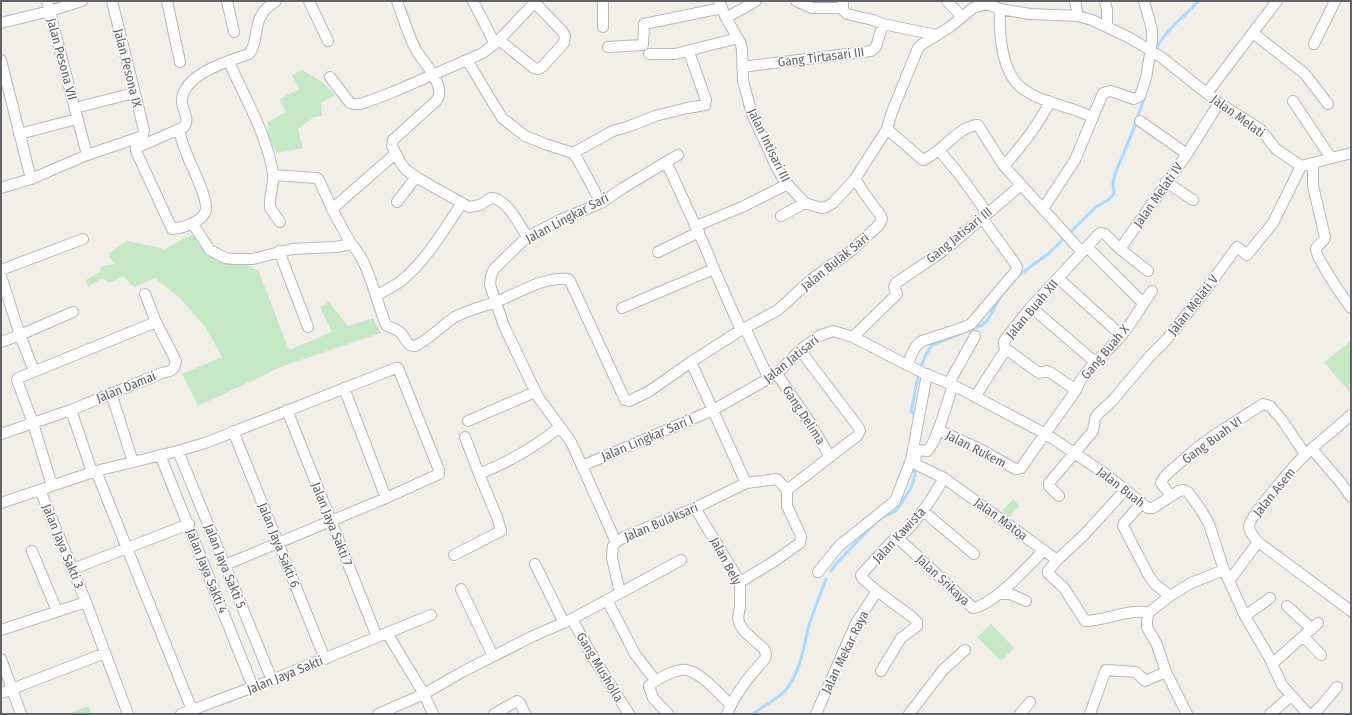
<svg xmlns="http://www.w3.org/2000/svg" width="1352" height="715" viewBox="0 0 1352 715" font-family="'Fira Sans Condensed',sans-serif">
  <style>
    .green { fill: #c5e8c5 }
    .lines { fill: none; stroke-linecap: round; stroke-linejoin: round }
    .stream { stroke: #aadaff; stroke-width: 3 }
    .minor-casing { stroke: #b5b8bc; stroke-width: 12 }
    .minor { stroke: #fff; stroke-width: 10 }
    .labels { text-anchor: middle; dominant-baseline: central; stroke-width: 3; stroke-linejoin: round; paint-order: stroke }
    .street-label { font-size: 13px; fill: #5f6368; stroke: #fff }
  </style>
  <rect width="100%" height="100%" fill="#f1efe8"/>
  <path class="green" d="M302 70 323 82 335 95 321 103 322 116 314 117 298 129 303 148 277 153 267 135 268 122 286 112 279 99 299 89 292 75Z
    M197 234 215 260 243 262 259 272 289 350 332 332 320 307 329 302 348 326 373 318 381 333 283 366 198 406 182 374 222 357 206 328 180 298 155 278 134 287 123 276 110 283 102 278 88 287 86 280 100 272 101 267 114 264 108 254 127 241 165 249 186 237Z
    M1351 341V394L1324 362Z
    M1013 499 1020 506 1009 517 1002 511Z
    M991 624 1014 648 1001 661 977 637Z
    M88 706 92 714H69Z"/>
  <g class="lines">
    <path class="stream" d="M1155 52C1164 30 1183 18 1199 1
      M1018 276 1049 253 1096 207 1108 200 1114 194 1113 183 1115 174 1132 133 1145 96
      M916 416 911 411C916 390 918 363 932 345L982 325 987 321 1001 296
      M831 571 837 563 869 529 881 518 896 511 910 490 915 476 914 466
      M753 714C763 706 776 700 785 691 801 672 803 648 809 625 814 610 820 595 826 579"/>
    <g class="minor-casing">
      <path id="minor" d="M47 1 87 155
        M167 1 180 62
        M227 1 234 32
        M309 1 328 41
        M397 1C403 17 408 35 416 50 423 62 448 87 436 101L393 140 392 146 400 162 406 170 421 180 469 207 480 205 491 198C507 198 520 226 527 237
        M473 1 495 44
        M719 1 726 18 740 42 742 49 743 81 752 114 776 166 785 182 805 203 821 208 826 207 833 203 855 179
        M796 1 812 8H843
        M843 1V10L847 14 873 20 883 24 936 35
        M947 1 962 17
        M1075 1 1078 16
        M1105 1 1107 10V26
        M1000 9C999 33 1001 73 1023 89 1030 94 1040 99 1048 101 1063 107 1079 110 1092 117
        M726 18 756 1
        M1 23 50 11 82 1
        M603 27V1
        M1253 33 1305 74 1328 104
        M499 40 534 68 538 69 542 67 564 43 565 36 563 32 535 3
        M1314 44 1335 1
        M608 47 643 45 644 24 722 8
        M649 54H675L738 38
        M1 60 31 179
        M467 60 502 118 525 136 545 144 573 153 578 160 601 203
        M229 62C244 96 268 137 273 174 274 185 269 196 270 208L280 222
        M742 67 871 51 876 47 883 24
        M330 77 350 103 354 104H361L393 92 483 53 499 40 536 1
        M1207 93 1277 1
        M1293 101 1331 158
        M75 108 134 93
        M1140 121 1187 154
        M887 129 923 160C942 153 958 126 978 125L1004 166 1082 252
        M179 130C181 139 184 148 188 157 192 168 208 198 206 210 203 222 183 228 172 229L136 151V148L184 127C190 119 183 111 182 103 180 75 228 61 249 54 258 43 254 26 262 14 265 8 271 5 276 1
        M19 134 77 119
        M939 150 962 178 987 213
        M573 153 613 131 630 126 655 116 687 108 705 105 706 100 689 52
        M395 154 332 209 351 244C368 259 377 304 386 325 390 328 397 329 401 333 406 338 406 346 415 346 430 339 442 325 455 317 468 310 482 307 496 302 519 293 542 277 568 279L570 281 625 400 629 401 648 392 691 362 741 330 778 310 813 278 851 251 879 225 882 219 881 216 864 193 855 179 887 129 892 112 918 48 921 45 950 27 973 8 983 5H990L1000 9 1030 14 1078 16 1092 20 1130 38 1161 57 1219 103 1260 129 1276 149 1301 166 1351 153
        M666 162 678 155
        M1313 164V186L1325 237C1324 243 1317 244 1316 249 1315 257 1345 300 1351 308
        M1004 166C1023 144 1037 127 1050 102
        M273 175 317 178 319 180 332 209
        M1166 182 1193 200
        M1 188 31 179 87 155 140 137 143 135 144 130 112 1
        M397 202 416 177
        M1043 209 1075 160 1103 93 1111 91 1134 99 1140 96 1146 78 1152 42V30L1144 1
        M781 216 805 203
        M192 223 210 250 225 258 234 259H253L292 249 336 247 351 244
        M696 226 742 207 788 184
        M1087 247 1143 303
        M1120 249 1148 271
        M279 251 308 327
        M658 252 699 232
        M1 270 83 239
        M1 276 20 335 34 371
        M1058 278 1121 335
        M376 296C384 291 393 287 401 281 426 261 444 230 462 203
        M1031 307 1095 362
        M622 308 714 269
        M745 328 769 379
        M853 337 896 295 897 294 894 287 896 283 946 249 1021 185
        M1 342 20 335 73 312
        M1006 349 1039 373 1047 371 1051 373 1076 390
        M691 362 746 483
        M908 365C911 356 913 347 922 341L962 328 971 324 1016 271 1017 267 1014 262 982 218
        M777 374 809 421 830 457
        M949 383 975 336
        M344 388 386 498
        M111 393 133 462
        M975 397 1006 349 1004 345V341L1031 307 1098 235 1101 233 1105 234 1120 249 1187 154 1219 103
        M71 410 92 472
        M287 410 377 637
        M468 421 535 392
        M938 430 980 449 1015 469 1021 468 1076 390C1085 367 1106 354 1122 335 1133 321 1142 305 1152 291
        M233 431 325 659
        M1 434 71 410 162 373 170 371 174 368 176 361 156 322 145 294
        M465 437 479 474
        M1312 449 1342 484 1351 497
        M178 451 272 680
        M160 455 253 687
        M582 466 713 410 743 393 777 374 800 350 819 336 833 331 853 337 923 373 953 385 1046 434 1104 473 1148 508H1153L1179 491 1184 490 1188 492 1201 510 1209 524 1224 570 1245 616 1269 657 1282 685 1308 714
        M96 471 192 710
        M944 478 1057 560
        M52 486 33 423 17 380 18 378 156 322
        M40 490 86 602 128 714
        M1125 490 1084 535 1057 560 1048 571V573L1064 588 1085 621C1106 621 1128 608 1148 613
        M1059 496 1049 486V483L1093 431 1095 419 1097 415 1113 400 1150 356 1167 339 1204 292 1237 247 1247 255 1273 223 1301 166
        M1171 496 1161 483 1163 479 1167 474 1198 447 1216 434 1263 404 1270 406 1282 420 1305 454
        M1 503 96 471 178 451 205 443 396 368H398L439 470V474L386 498 225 565
        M1142 503 1124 523 1123 526 1149 576 1155 584 1170 596
        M695 508 740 582V606L738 618 740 625 745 632 764 649 766 654 765 659C750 675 735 694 727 714
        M923 511 974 554
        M899 539 973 608C995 604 1028 566 1044 550
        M616 542 573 446 569 439 538 397 504 326 490 285 491 276 494 269 527 237 560 220 601 203 623 188 666 162 669 168 706 249 714 269 741 330
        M1258 542 1351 611
        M32 551 57 611
        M454 555 501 531 497 517 479 474C509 462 535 447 560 427
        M535 564 564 623
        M73 569 189 524
        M818 572 839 546 895 501 911 460 927 374
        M1229 581 1258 542C1254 537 1249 532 1249 526 1249 517 1297 462 1307 453 1321 440 1337 428 1351 415
        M740 582 773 562 800 543 801 536 787 506V490
        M461 589 493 656
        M877 591 912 617 917 622V626L901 638 881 671
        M620 593 681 560
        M999 594H1010L1026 601
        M607 600 635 654 655 680
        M1287 606 1312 629
        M1148 613 1147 622V627L1157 645 1166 672 1187 714
        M1148 613 1170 596 1191 583 1224 570
        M1245 616 1270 598
        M572 619 594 659 629 714
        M1 630 86 602
        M387 633 424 694 433 714
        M1304 637 1321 655
        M1 659 12 689 105 653
        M1272 664 1318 623
        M1 693 12 689 21 714
        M181 714 272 680 431 615
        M378 714 424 694 462 672 531 637 572 619 620 593 612 558 613 546 616 542 626 536 695 508 746 483 777 479 787 490 857 436 860 431 859 428 800 350
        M494 714 517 701 520 703 525 714
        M668 714 653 698 649 686C656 680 663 676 671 673 676 671 681 669 686 670 701 672 720 695 731 705
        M816 714 856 623 877 591 862 578 861 575 892 541C910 535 934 495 944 478L917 465 915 460 917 451 919 450 927 451C937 443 948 399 953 385
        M909 714 943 670 965 650
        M1020 714 1030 702
        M1090 714 1105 672 1106 670 1136 672 1145 681 1166 672
        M1270 714 1291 696
        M1313 714 1322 705 1337 687"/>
    </g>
    <use href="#minor" class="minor"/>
  </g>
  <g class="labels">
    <g class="street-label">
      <text transform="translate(821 57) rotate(-7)">Gang Tirtasari III</text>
      <text transform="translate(62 59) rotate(75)">Jalan Pesona VII</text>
      <text transform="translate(128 68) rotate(76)">Jalan Pesona IX</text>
      <text transform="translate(1238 116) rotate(36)">Jalan Melati</text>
      <text transform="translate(769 145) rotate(64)">Jalan Intisari III</text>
      <text transform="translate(1158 195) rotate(-55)">Jalan Melati IV</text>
      <text transform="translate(567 218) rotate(-28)">Jalan Lingkar Sari</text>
      <text transform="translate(959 235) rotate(-39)">Gang Jatisari III</text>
      <text transform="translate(835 262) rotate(-39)">Jalan Bulak Sari</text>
      <text transform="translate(1193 305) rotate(-52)">Jalan Melati V</text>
      <text transform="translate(1032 309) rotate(-50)">Jalan Buah XII</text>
      <text transform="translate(1105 352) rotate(-50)">Gang Buah X</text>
      <text transform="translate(791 359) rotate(-39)">Jalan Jatisari</text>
      <text transform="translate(126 387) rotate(-22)">Jalan Damai</text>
      <text transform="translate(804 415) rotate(57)">Gang Delima</text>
      <text transform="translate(647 438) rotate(-23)">Jalan Lingkar Sari I</text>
      <text transform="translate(1212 440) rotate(-36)">Gang Buah VI</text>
      <text transform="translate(976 449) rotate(27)">Jalan Rukem</text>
      <text transform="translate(1121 487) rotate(38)">Jalan Buah</text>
      <text transform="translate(1274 492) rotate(-51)">Jalan Asem</text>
      <text transform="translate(1001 519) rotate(36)">Jalan Matoa</text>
      <text transform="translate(661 522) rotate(-23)">Jalan Bulaksari</text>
      <text transform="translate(332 524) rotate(68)">Jalan Jaya Sakti 7</text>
      <text transform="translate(899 535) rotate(-47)">Jalan Kawista</text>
      <text transform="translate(279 545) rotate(68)">Jalan Jaya Sakti 6</text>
      <text transform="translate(63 546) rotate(68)">Jalan Jaya Sakti 3</text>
      <text transform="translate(726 561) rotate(62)">Jalan Bely</text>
      <text transform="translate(225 566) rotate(68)">Jalan Jaya Sakti 5</text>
      <text transform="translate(207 571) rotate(68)">Jalan Jaya Sakti 4</text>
      <text transform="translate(943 580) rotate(43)">Jalan Srikaya</text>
      <text transform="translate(845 652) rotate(-64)">Jalan Mekar Raya</text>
      <text transform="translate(600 667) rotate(59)">Gang Musholla</text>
      <text transform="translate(285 675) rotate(-22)">Jalan Jaya Sakti</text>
    </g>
  </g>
  <rect width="1352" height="715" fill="none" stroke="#5f6368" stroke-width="4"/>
</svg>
